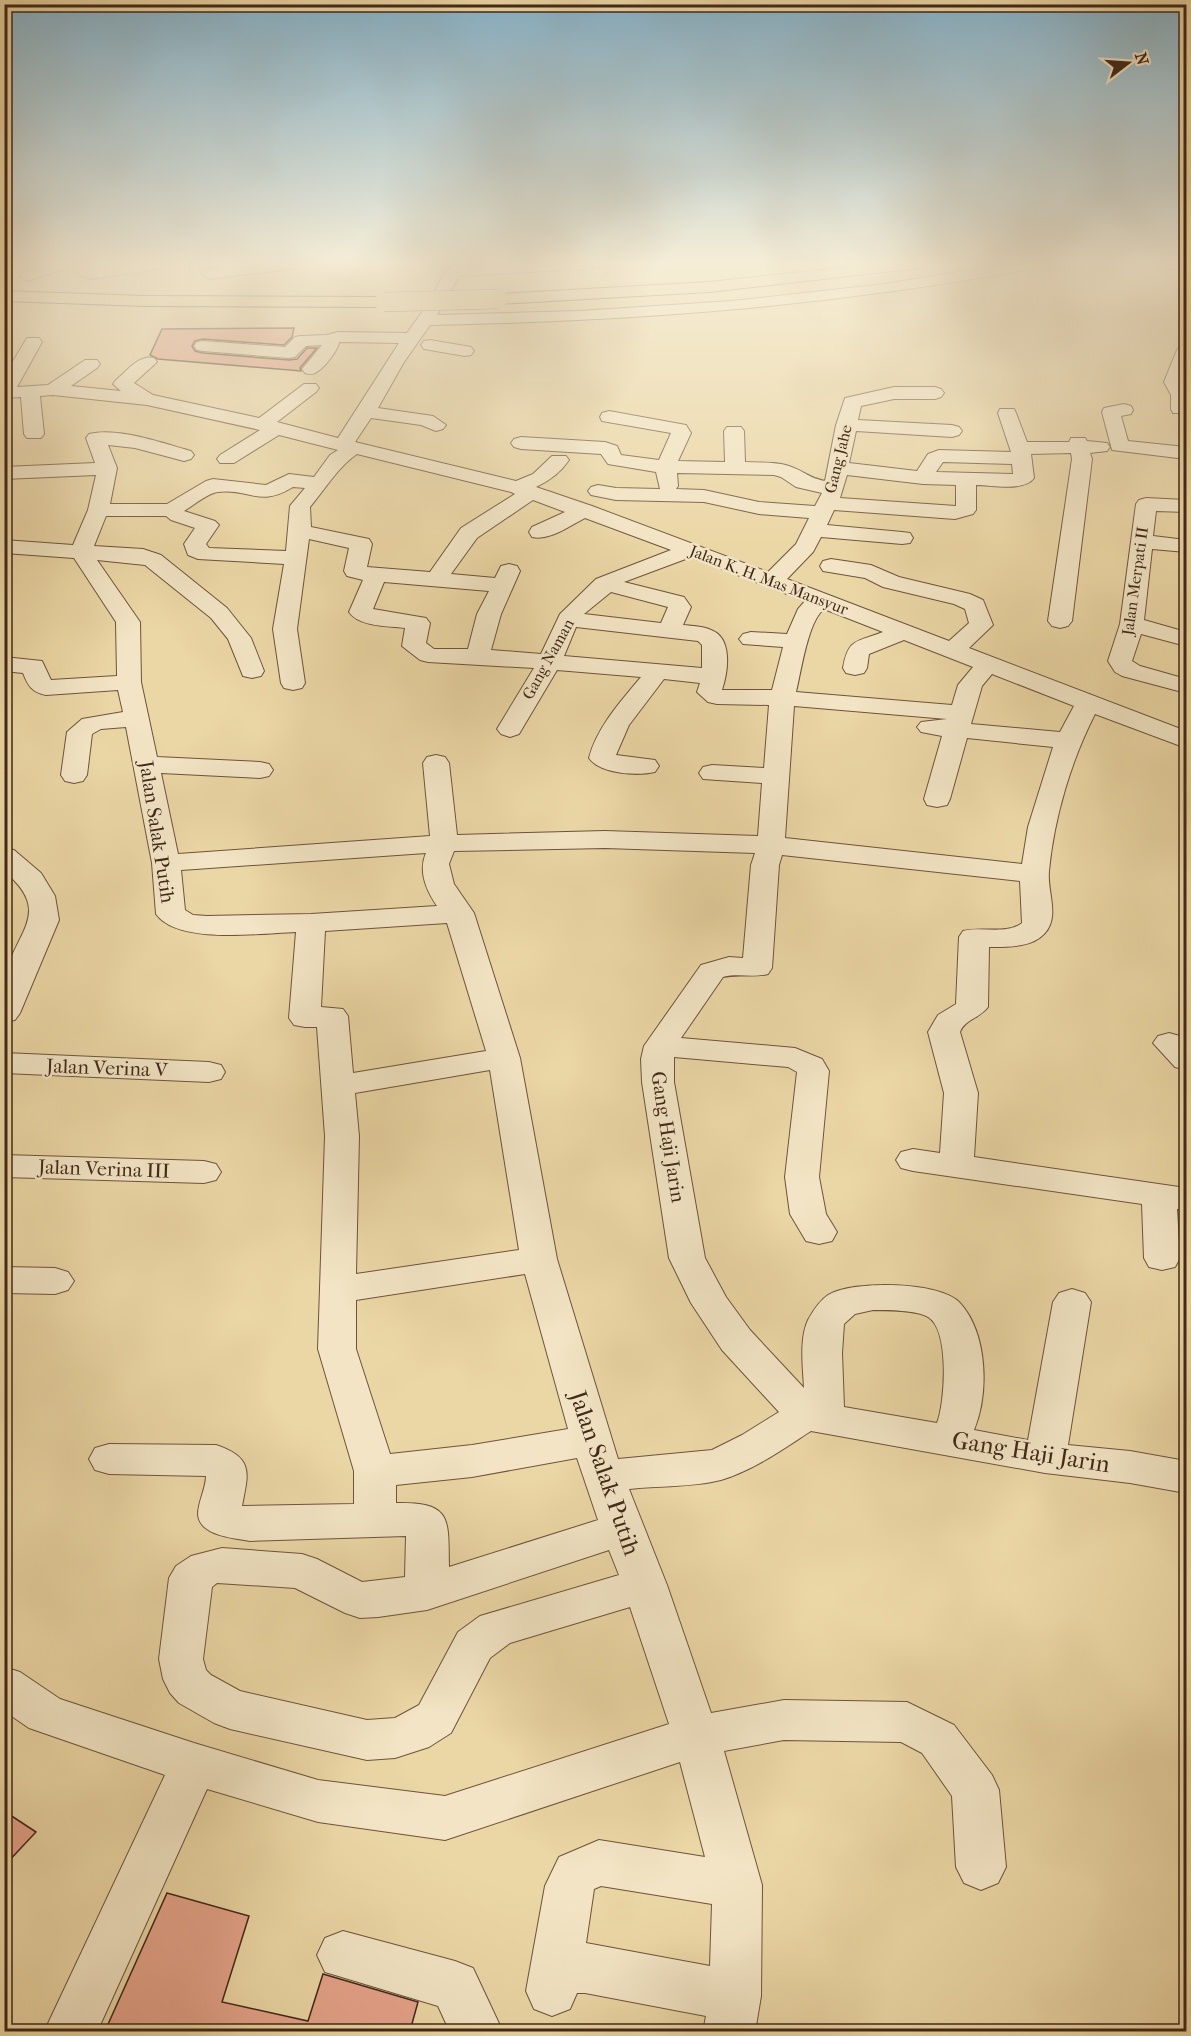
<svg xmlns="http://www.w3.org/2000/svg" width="1191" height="2036" viewBox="0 0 1191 2036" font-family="'IM FELL French Canon',serif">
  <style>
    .building { fill: #e5a38a; stroke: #412819; stroke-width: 1.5 }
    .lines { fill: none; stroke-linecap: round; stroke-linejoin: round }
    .minor-casing { stroke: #6c543c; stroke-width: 2 }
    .highway-casing { stroke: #412819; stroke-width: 2 }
    .minor { fill: #f2e4c4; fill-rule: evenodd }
    .highway { fill: #ebd6a5; fill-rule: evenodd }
    .highway-bridge-casing { stroke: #412819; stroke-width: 20; stroke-linecap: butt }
    .highway-bridge { stroke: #ebd6a5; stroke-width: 19 }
    .labels { text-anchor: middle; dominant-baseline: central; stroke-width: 5; stroke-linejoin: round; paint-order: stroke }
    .far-street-label { font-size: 16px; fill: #412819; stroke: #f2e4c4 }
    .street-label { font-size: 20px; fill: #412819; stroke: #f2e4c4 }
    .near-street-label { font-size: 24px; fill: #412819; stroke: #f2e4c4 }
  </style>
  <rect width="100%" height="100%" fill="#ebd6a5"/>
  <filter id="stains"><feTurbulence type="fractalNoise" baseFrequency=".00333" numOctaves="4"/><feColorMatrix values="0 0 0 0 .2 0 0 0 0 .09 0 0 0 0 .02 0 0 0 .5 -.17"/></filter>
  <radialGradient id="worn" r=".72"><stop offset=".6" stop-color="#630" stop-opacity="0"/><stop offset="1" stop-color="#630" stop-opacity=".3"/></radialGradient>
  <path class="building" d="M294 328 292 337 284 345 203 339 195 341 192 346 195 351 203 353 289 360 297 359 307 348H317L300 368 301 371 158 359 150 355 162 329Z
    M4 1811 36 1832 4 1866Z
    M167 1893 249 1916 222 2002 308 2021 323 1974 418 2002 410 2031H105Z"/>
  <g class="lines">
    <g class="minor-casing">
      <path id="minor" d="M52 263H84L93 269 135 263H171L163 268 92 279 80 275 70 267 28 281 20 276 22 273Z
        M263 263H306L298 268 209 279 201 274 209 269Z
        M455 263H472L470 266 529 263H609L601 268 459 276 437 315 579 311 732 301 885 284 1013 263H1044L1036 268C835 306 634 321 430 325L404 362 378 408 433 416 446 425 443 429 436 431 421 425 371 418 355 442 516 481 533 474 552 456H566L569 460C561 472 549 481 536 487L592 506 768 572 796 544 809 518 759 514 704 502 616 500 591 495 588 491 591 487 598 485 616 488 660 489 656 472 608 464 601 454 521 449 514 447 511 443 514 439 521 437 605 442 617 446 621 455 659 460 671 433 602 421 600 417 602 413 609 411 686 425 691 433 678 461 725 462 724 431 727 427H741L744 431 745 462C761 463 779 461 794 468 807 473 809 478 825 481L836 425 845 398 894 387H935L941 389 944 393 941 397 935 399H894L861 406 858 420 952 425 959 427 962 431 959 435 952 437 856 431 849 463 917 471 928 454 939 450 1011 452 998 413 1000 409H1014L1016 413 1027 442H1069L1071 438H1085L1087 441 1107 443 1110 447 1107 451 1090 453 1092 459 1072 621 1068 626 1060 628 1052 626 1048 621 1072 459 1071 453 1031 454 1034 478C1024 492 992 485 976 485V510L973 514 955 519 834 510 827 525 902 532 910 533 913 538 910 543 902 544 821 537 813 552 787 579 949 641 969 623 965 609 954 604 883 587 865 578 823 571 820 566 823 561 831 559 871 565 899 577 970 594 983 600 993 625 969 648 1186 731V748L1095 714C1071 761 1054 818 1049 871 1047 892 1060 916 1045 933 1032 948 1006 947 989 947L988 1007C980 1018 964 1020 960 1032L978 1093 974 1157 1186 1188V1210L1177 1209 1180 1258 1175 1267 1162 1270 1149 1267 1144 1258 1142 1204 913 1171 901 1168 896 1160 901 1152 913 1149 940 1153 944 1093 928 1032 938 1015 956 1004 959 937 963 931C981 926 1007 935 1022 923L1020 881 782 855 779 865 772 968 768 974C753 978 738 973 723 977L681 1038 795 1048 822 1059 829 1071 819 1177 826 1214 837 1232 832 1241 819 1244 806 1241 790 1214 785 1177 797 1072 788 1067 674 1057V1082L705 1258 726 1297 750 1330 804 1388C803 1368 799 1339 808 1320 813 1311 819 1301 828 1295 852 1280 941 1281 960 1303 988 1334 989 1394 974 1430L1028 1440 1053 1302 1059 1293 1072 1289 1085 1293 1091 1302 1068 1445 1130 1451 1186 1461V1493L1130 1483 1045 1473 811 1431C783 1449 754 1470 721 1480 694 1487 657 1486 629 1489L667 1585 711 1713 784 1700 907 1702 954 1725 992 1775 999 1790 1006 1867 998 1883 981 1890 964 1883 956 1867 952 1796 922 1753 901 1742 784 1740 724 1751 762 1885 761 1996 755 2032H703L706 2016 585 1993H577L570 2009 552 2016 534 2009 526 1991 545 1886 559 1857 599 1840 705 1857 680 1762 445 1840 318 1822 207 1789 97 2032H44L165 1775 29 1728 4 1711V1667L20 1672 60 1699 194 1743 318 1780 445 1796 669 1724 630 1607 510 1643 490 1658 451 1733 429 1747 395 1758 367 1760 230 1729 214 1723 179 1703 170 1693 163 1679 159 1659 169 1578 176 1566 191 1556 222 1548 302 1554 317 1559 362 1582 405 1577 406 1536 250 1541C234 1538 199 1536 198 1514 198 1502 206 1488 206 1476L109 1474 95 1470 89 1459 95 1448 109 1444 216 1445C255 1458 248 1474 242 1506L354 1504V1471L318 1349 325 1136 317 1027H305L294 1025 289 1018 296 932C261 933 178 945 156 914L152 863 126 727 101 729 92 734 87 775 83 781 74 783 65 781 61 775 67 732 82 719 123 712 118 690 46 695C32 692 28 686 23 673L4 671V657L42 661 51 680 117 676 116 622 74 558 4 553V540L73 545 88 510 96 475 4 479V467L95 463 86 438 89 434C118 427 162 443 191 451L194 455 191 459 184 461 135 448 108 445 117 468 110 504H167L206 481 213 479 266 485 289 474 314 477 330 455 338 450 279 435 234 463H220L217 459 220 455 260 430 147 405 53 395 40 396 44 434 41 438H27L24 434 21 397 4 398V376L27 338H39L42 342 17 387 48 385 85 360H97L100 364 97 368 71 386 121 391 113 384 116 380C127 371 139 354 154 358L157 362 134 383 153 395 259 418 304 384H316L319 388 316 392 277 422 338 438 399 343 339 342C339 349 323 370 315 373 311 375 309 374 305 373L302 369 322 345 306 346 295 357 289 358 203 351 197 350 194 346 197 342 203 341 285 347 295 337 301 336 327 335 338 332 407 333 427 305 445 272ZM357 454 511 492 515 494 461 528 430 572 367 567 372 544 369 539 311 527 310 507C325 489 338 467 357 454ZM943 462 1012 464 1013 474 936 472ZM677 473 774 475 781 477 796 487 822 493 815 506 759 502 704 490 676 489 678 486ZM847 475 923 484 956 485V506L840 498ZM293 487 305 488 290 506 286 551 209 548 206 544 219 525 215 521 184 511C194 505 208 493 218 492 249 488 259 508 293 487ZM533 500 565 512 532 527 529 532 532 537C550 541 569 526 585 518L671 550 596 579 560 614 541 654 491 650 501 614 520 571 517 566 509 564 501 566 495 578 451 574 477 538ZM106 516H166L171 520 195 528 184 544 188 555 198 559 284 564 273 629 281 683 284 688 293 690 302 688 305 683 297 629 309 539 349 548 344 571 347 576 363 580 349 612C359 627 389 626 405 628L402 646 420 660 428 662 534 668 497 729 501 734 510 737 519 734 557 670 641 677C621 701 597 727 589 758 600 774 637 776 655 772L659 766 655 760 616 755 629 725 664 679 700 683 697 692 708 702 717 704 769 705 764 768 712 765 703 767 699 773 703 779 762 783 758 836 605 831 457 835 449 763 445 757 436 755 427 757 423 763 430 836 178 854 161 773 260 778 269 776 273 770 269 764 260 762 157 757 141 682 140 622 97 560 145 565 211 618 228 639 243 676 252 678 261 676 264 671 251 638 227 608 161 555 143 549 94 546ZM691 557 805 601 798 609 787 634 751 632 743 634 739 639 743 644 783 647 772 690H722C728 672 733 638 711 630 703 626 692 626 683 625L691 607 684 597 624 582ZM384 582 489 591 477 614 468 649H434L426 643 430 623 426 618 373 609ZM611 592 668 607 661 623 584 614ZM824 609 883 632C857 642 848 638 843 668L846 673 855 675 864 673 867 668 869 654 904 640 973 667 958 685 952 705 796 692C801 672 808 621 824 609ZM576 627 698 641 702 645V668L564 656ZM992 674 1074 706 1060 732 971 724 982 686ZM794 706 947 719 921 722 917 727 921 732 942 736 924 799 927 805 937 807 947 805 950 799 967 738 1053 747 1028 827 1022 864 785 838ZM605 848 755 853 751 865 743 958 729 957 701 965 644 1046 641 1059 642 1082 669 1258 691 1303 722 1350 779 1412 742 1435 712 1450 618 1459 557 1259 520 1058 474 913 454 884 449 864 454 851ZM426 853C418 871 426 890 437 906L311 914 207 916 193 915 185 910 181 870ZM447 923 486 1051 353 1073 348 1016 343 1009 321 1007 325 931ZM490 1070 519 1250 356 1274 359 1136 355 1093ZM525 1274 568 1429 472 1445 390 1454 356 1349V1300ZM873 1310C887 1310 917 1310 928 1317 950 1330 945 1403 937 1423L844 1407 842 1353 844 1324 855 1314ZM577 1458 598 1520 449 1567C448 1519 453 1502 396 1503V1485L472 1477ZM609 1550 619 1575 480 1616 458 1632 419 1705 395 1718 367 1720 240 1691 211 1675 206 1670 203 1659 212 1587 217 1583 295 1588 345 1613 360 1618 378 1617 427 1610ZM601 1886 712 1904 710 1966 586 1943 594 1889Z
        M1171 263H1186V270L1170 269 1168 266Z
        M430 340 471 347 474 351 471 355 465 356 424 349 421 345 424 341Z
        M1186 345V371L1182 382 1186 390V413H1173L1171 409V395L1164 382 1177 350 1180 346Z
        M1124 404 1131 406 1133 410 1131 414 1121 416 1128 441 1186 447V459L1112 450 1102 412 1104 408Z
        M1146 498 1186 500V512L1156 511 1153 536 1186 540V552L1152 549 1144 620 1186 632V646L1141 634 1132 661 1140 666 1186 679V693L1122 676 1115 672 1108 661 1120 624 1136 504 1139 500Z
        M4 848 14 850 41 873 55 896 59 920 20 1013 15 1020 4 1022C4 1008 1 989 5 975 17 930 53 912 4 871Z
        M1169 1033 1180 1036 1186 1042V1070L1175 1067 1153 1043 1158 1036Z
        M4 1053 209 1062 221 1065 225 1072 221 1079 209 1082 4 1073Z
        M4 1155 204 1161 216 1164 221 1172 216 1180 204 1183 4 1177Z
        M4 1267 55 1268 68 1272 74 1281 68 1290 55 1294 4 1293Z
        M343 1931 455 1961 473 1968 503 2032H450L438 2006 325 1972 317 1955 325 1938Z"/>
    </g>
    <g class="highway-casing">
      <path id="highway" d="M884 263H927L919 268 709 292 498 304 492 303 489 299 492 295 498 294 709 282Z
        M4 291 145 296 384 297 390 298 393 302 390 306 384 307 145 306 4 301Z"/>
    </g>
    <use href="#minor" class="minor"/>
    <use href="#highway" class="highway"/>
    <g class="highway-bridge-casing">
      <path id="highway-bridge" d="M384 302 498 299"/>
    </g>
    <use href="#highway-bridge" class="highway-bridge"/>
  </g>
  <linearGradient id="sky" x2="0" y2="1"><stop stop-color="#88b6cf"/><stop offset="0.48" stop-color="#f6edd6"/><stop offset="1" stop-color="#f6edd6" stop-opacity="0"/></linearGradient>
  <rect width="1191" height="548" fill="url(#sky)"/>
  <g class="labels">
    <g class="far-street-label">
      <text transform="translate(838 459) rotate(-76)">Gang Jahe</text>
      <text transform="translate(769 580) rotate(21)">Jalan K. H. Mas Mansyur</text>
      <text transform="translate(1135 581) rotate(-82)">Jalan Merpati II</text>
      <text transform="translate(548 659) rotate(-61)">Gang Naman</text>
    </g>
    <g class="street-label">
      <text transform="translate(157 832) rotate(81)">Jalan Salak Putih</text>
      <text transform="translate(107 1068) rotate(2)">Jalan Verina V</text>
      <text transform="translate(668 1137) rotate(81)">Gang Haji Jarin</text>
      <text transform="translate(104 1169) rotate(2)">Jalan Verina III</text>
    </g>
    <g class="near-street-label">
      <text transform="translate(1031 1452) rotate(9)">Gang Haji Jarin</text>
      <text transform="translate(605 1473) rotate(71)">Jalan Salak Putih</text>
    </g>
  </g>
  <rect width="1191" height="2036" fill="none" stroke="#ebd6a5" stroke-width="24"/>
  <rect x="6" y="6" width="1179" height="2024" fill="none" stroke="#412819" stroke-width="3"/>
  <rect x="12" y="12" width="1167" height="2012" fill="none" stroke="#412819" stroke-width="1.5"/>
  <g transform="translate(1128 63) rotate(73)" stroke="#f2e4c4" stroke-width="4.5" paint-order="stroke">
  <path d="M0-4.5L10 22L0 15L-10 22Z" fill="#412819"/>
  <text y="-9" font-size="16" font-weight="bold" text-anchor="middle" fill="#412819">N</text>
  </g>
  <rect width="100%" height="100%" filter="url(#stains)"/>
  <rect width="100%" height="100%" fill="url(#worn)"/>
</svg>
